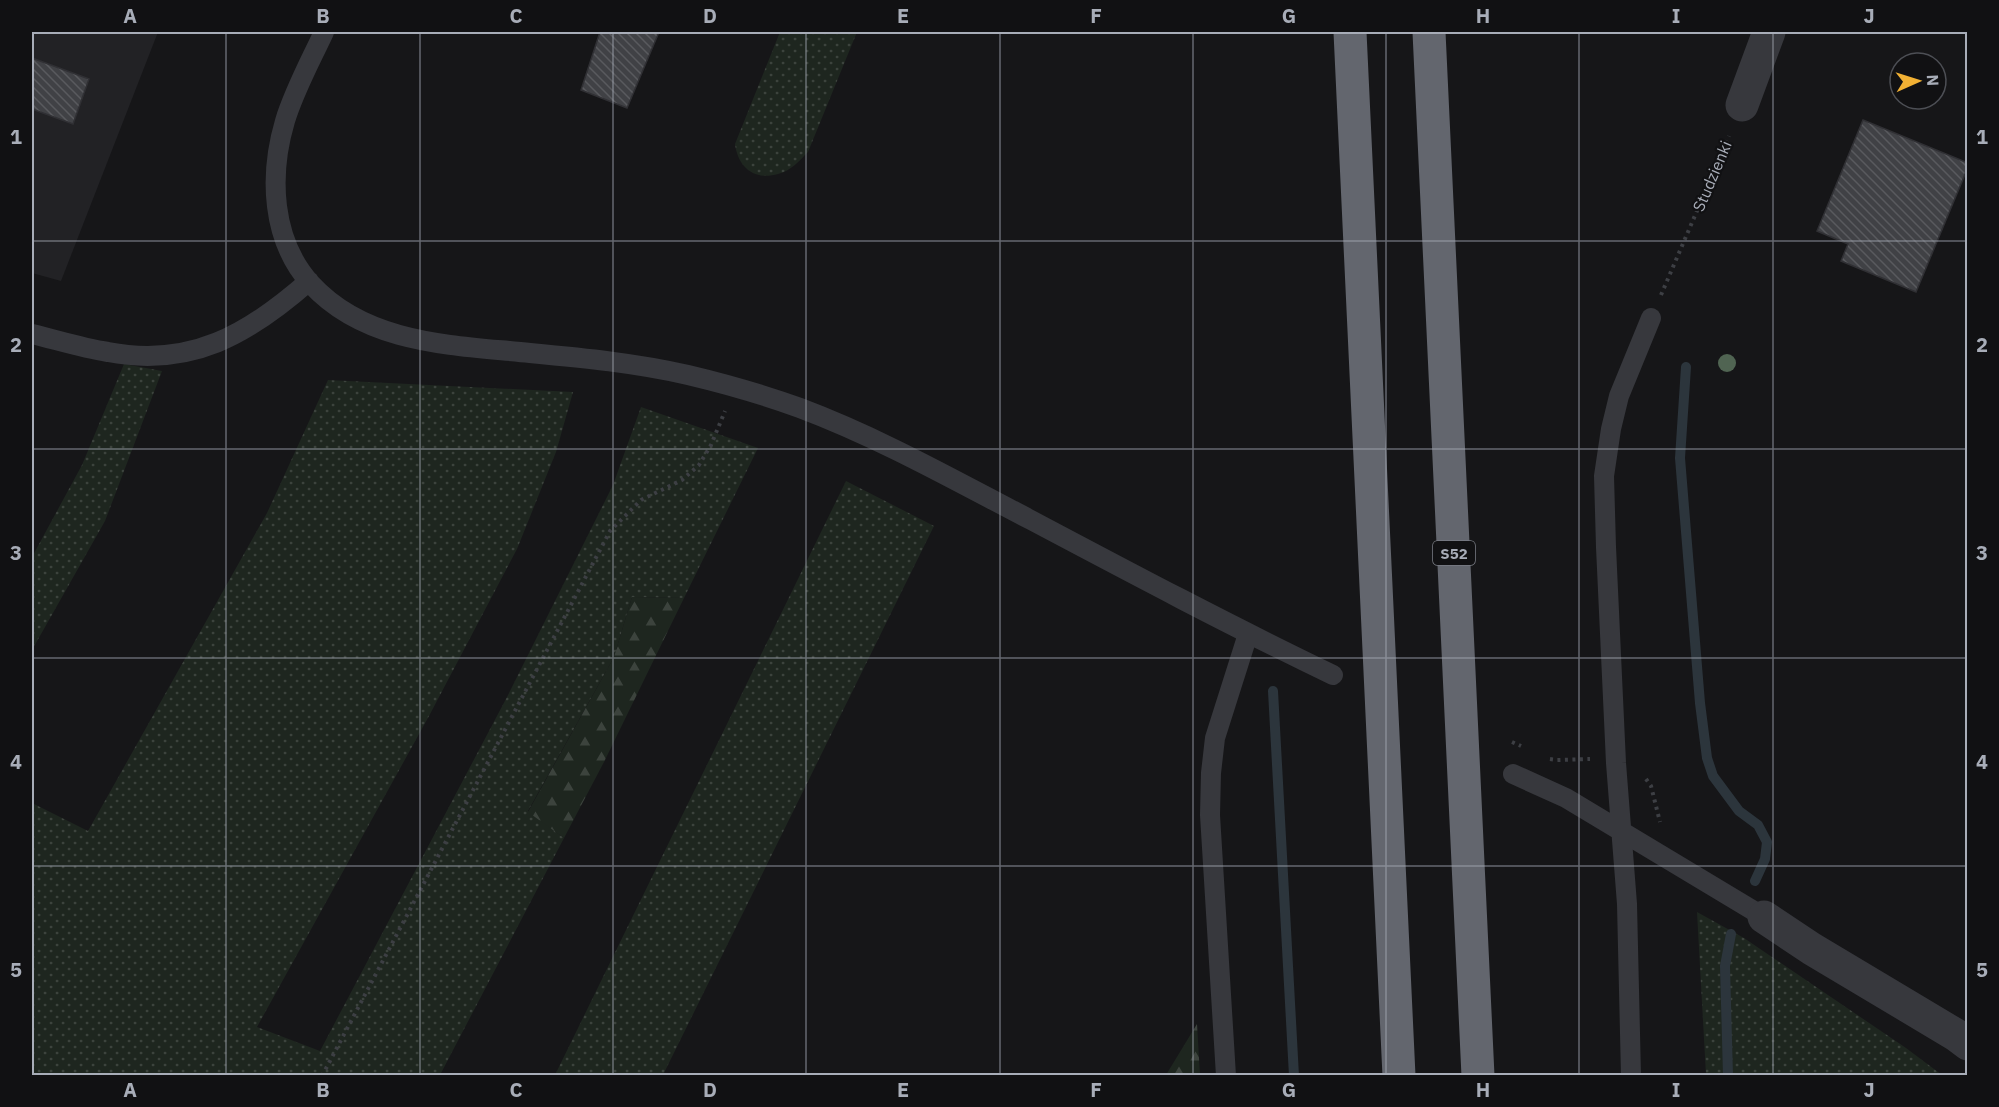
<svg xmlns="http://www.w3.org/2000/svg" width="1999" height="1107" viewBox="0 0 1999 1107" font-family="'IBM Plex Sans',sans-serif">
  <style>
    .built { fill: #222225 }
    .grass { fill: url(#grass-dots) }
    .forest { fill: url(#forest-firs) }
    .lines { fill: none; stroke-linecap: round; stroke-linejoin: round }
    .stream { stroke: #2c353c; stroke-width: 10 }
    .building { fill: url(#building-back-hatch); stroke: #303034; stroke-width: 1.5 }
    .path { stroke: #3d3f44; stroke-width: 4; stroke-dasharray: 3 4.5; stroke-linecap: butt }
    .service { stroke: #37383d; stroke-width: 20 }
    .minor { stroke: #37383d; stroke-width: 33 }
    .motorway { stroke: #63666e; stroke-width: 33 }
    .tree { fill: #506452 }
    .grid { fill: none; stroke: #a8adb8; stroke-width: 1.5; stroke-opacity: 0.55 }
    .labels { text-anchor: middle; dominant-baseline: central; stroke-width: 4.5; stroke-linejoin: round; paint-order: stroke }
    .shield { fill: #111113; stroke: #7b7e86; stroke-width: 1.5 }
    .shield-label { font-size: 15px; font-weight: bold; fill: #a8adb8 }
    .street-label { font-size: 16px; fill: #a8adb8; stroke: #111113 }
    .neatline { fill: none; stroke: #a8adb8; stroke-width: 2 }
    .grid-label { font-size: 20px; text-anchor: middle; font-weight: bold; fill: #a8adb8 }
  </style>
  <defs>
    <pattern id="grass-dots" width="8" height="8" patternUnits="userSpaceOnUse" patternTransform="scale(1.5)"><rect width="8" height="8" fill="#1e261f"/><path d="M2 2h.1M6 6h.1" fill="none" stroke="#3c433d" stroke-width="1.8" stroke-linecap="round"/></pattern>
    <pattern id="forest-firs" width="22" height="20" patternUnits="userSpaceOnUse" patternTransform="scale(1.5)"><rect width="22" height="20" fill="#1e261f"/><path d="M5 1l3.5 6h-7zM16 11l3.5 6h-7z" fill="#3c433d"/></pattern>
    <pattern id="building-back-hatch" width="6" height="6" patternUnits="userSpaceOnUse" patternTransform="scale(1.5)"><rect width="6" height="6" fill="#404145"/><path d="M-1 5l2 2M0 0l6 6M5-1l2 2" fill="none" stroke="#595a5e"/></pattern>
  </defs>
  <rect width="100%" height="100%" fill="#161618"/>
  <path class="built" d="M32 32H158L61 281 32 273Z"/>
  <path class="grass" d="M780 32H857L808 152C800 160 791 171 778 174 754 181 738 167 735 144Z
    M124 364 162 371 105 521 32 650V557L82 465Z
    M328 380 573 392 556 452 517 549 429 716 257 1027 320 1051 507 697 613 485 641 407 758 448 684 598 632 597 614 657 528 811 564 838 440 1075H32V803L88 831 267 513Z
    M846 481 934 526 663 1075H555Z
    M1697 912 1744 938 1906 1048 1942 1075H1706Z"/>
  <path class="forest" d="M632 597 684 598 604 762 564 838 528 812 614 657Z
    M1197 1024 1200 1075H1166Z"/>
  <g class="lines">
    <path class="stream" d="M1686 367 1680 458 1700 703 1707 758 1713 776 1739 811 1758 825 1767 842 1765 859 1755 881
      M1273 691 1294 1076
      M1728 1076 1725 966 1731 934"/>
  </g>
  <path class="building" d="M600 32H659L627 108 581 90Z
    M32 58 89 79 73 124 32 109Z
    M1863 120 1968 163V167L1916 292 1841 261 1848 244 1817 231Z"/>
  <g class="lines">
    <path class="path" d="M1661 295 1729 136
      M1512 742 1521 746
      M1550 759 1557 760 1590 759
      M1646 779 1651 786 1660 822
      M322 1076 610 531 641 500 682 480 699 465 711 445 725 411"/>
    <path class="service" d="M324 32C311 60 294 91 285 121 269 175 271 240 311 284 367 345 454 345 530 353 583 358 636 363 688 375 726 384 764 395 800 408 880 438 956 481 1031 520 1131 573 1231 626 1333 675
      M32 334C57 340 82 348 108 352 191 368 249 334 309 281
      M1513 774 1566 798 1764 917
      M1226 1076 1210 815 1211 773 1215 738 1248 634
      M1631 1076 1627 904 1616 763 1606 547 1604 476 1611 429 1619 396 1651 318"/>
    <path class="minor" d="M1742 105 1769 32
      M1764 917 1812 949 1956 1035 1968 1044"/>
    <path class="motorway" d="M1350 32 1399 1076
      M1429 32 1478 1076"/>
  </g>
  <circle class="tree" cx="1727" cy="363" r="9"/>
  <path class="grid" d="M226 32V1076M420 32V1076M613 32V1076M806 32V1076M1000 32V1076M1193 32V1076M1386 32V1076M1579 32V1076M1773 32V1076M32 241H1968M32 449H1968M32 658H1968M32 866H1968"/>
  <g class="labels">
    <rect class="shield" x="1433" y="541" width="42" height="24" rx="4.5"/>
    <g class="shield-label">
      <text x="1454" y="553">S52</text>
    </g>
    <g class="street-label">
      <text transform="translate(1712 176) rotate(-67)">Studzienki</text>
    </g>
  </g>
  <rect width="1999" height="1107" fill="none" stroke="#111113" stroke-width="66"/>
  <g transform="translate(1918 81) rotate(87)"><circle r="28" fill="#111113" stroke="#4d4f55" stroke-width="1.5"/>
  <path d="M0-4.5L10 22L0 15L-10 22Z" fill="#f2b134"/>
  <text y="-9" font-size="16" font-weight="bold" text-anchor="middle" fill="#a8adb8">N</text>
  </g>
  <rect x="33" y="33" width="1933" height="1041" class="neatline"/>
  <g class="grid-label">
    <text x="130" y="23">A</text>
    <text x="323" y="23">B</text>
    <text x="516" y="23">C</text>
    <text x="710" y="23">D</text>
    <text x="903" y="23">E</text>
    <text x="1096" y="23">F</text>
    <text x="1289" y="23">G</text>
    <text x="1483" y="23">H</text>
    <text x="1676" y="23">I</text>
    <text x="1869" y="23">J</text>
    <text x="16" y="144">1</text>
    <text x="1982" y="144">1</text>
    <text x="16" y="352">2</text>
    <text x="1982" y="352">2</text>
    <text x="16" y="560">3</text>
    <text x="1982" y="560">3</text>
    <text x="16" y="769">4</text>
    <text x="1982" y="769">4</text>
    <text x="16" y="977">5</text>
    <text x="1982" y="977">5</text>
    <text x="130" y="1097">A</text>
    <text x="323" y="1097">B</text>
    <text x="516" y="1097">C</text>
    <text x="710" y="1097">D</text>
    <text x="903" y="1097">E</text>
    <text x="1096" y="1097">F</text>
    <text x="1289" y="1097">G</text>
    <text x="1483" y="1097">H</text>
    <text x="1676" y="1097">I</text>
    <text x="1869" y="1097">J</text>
  </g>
</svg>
